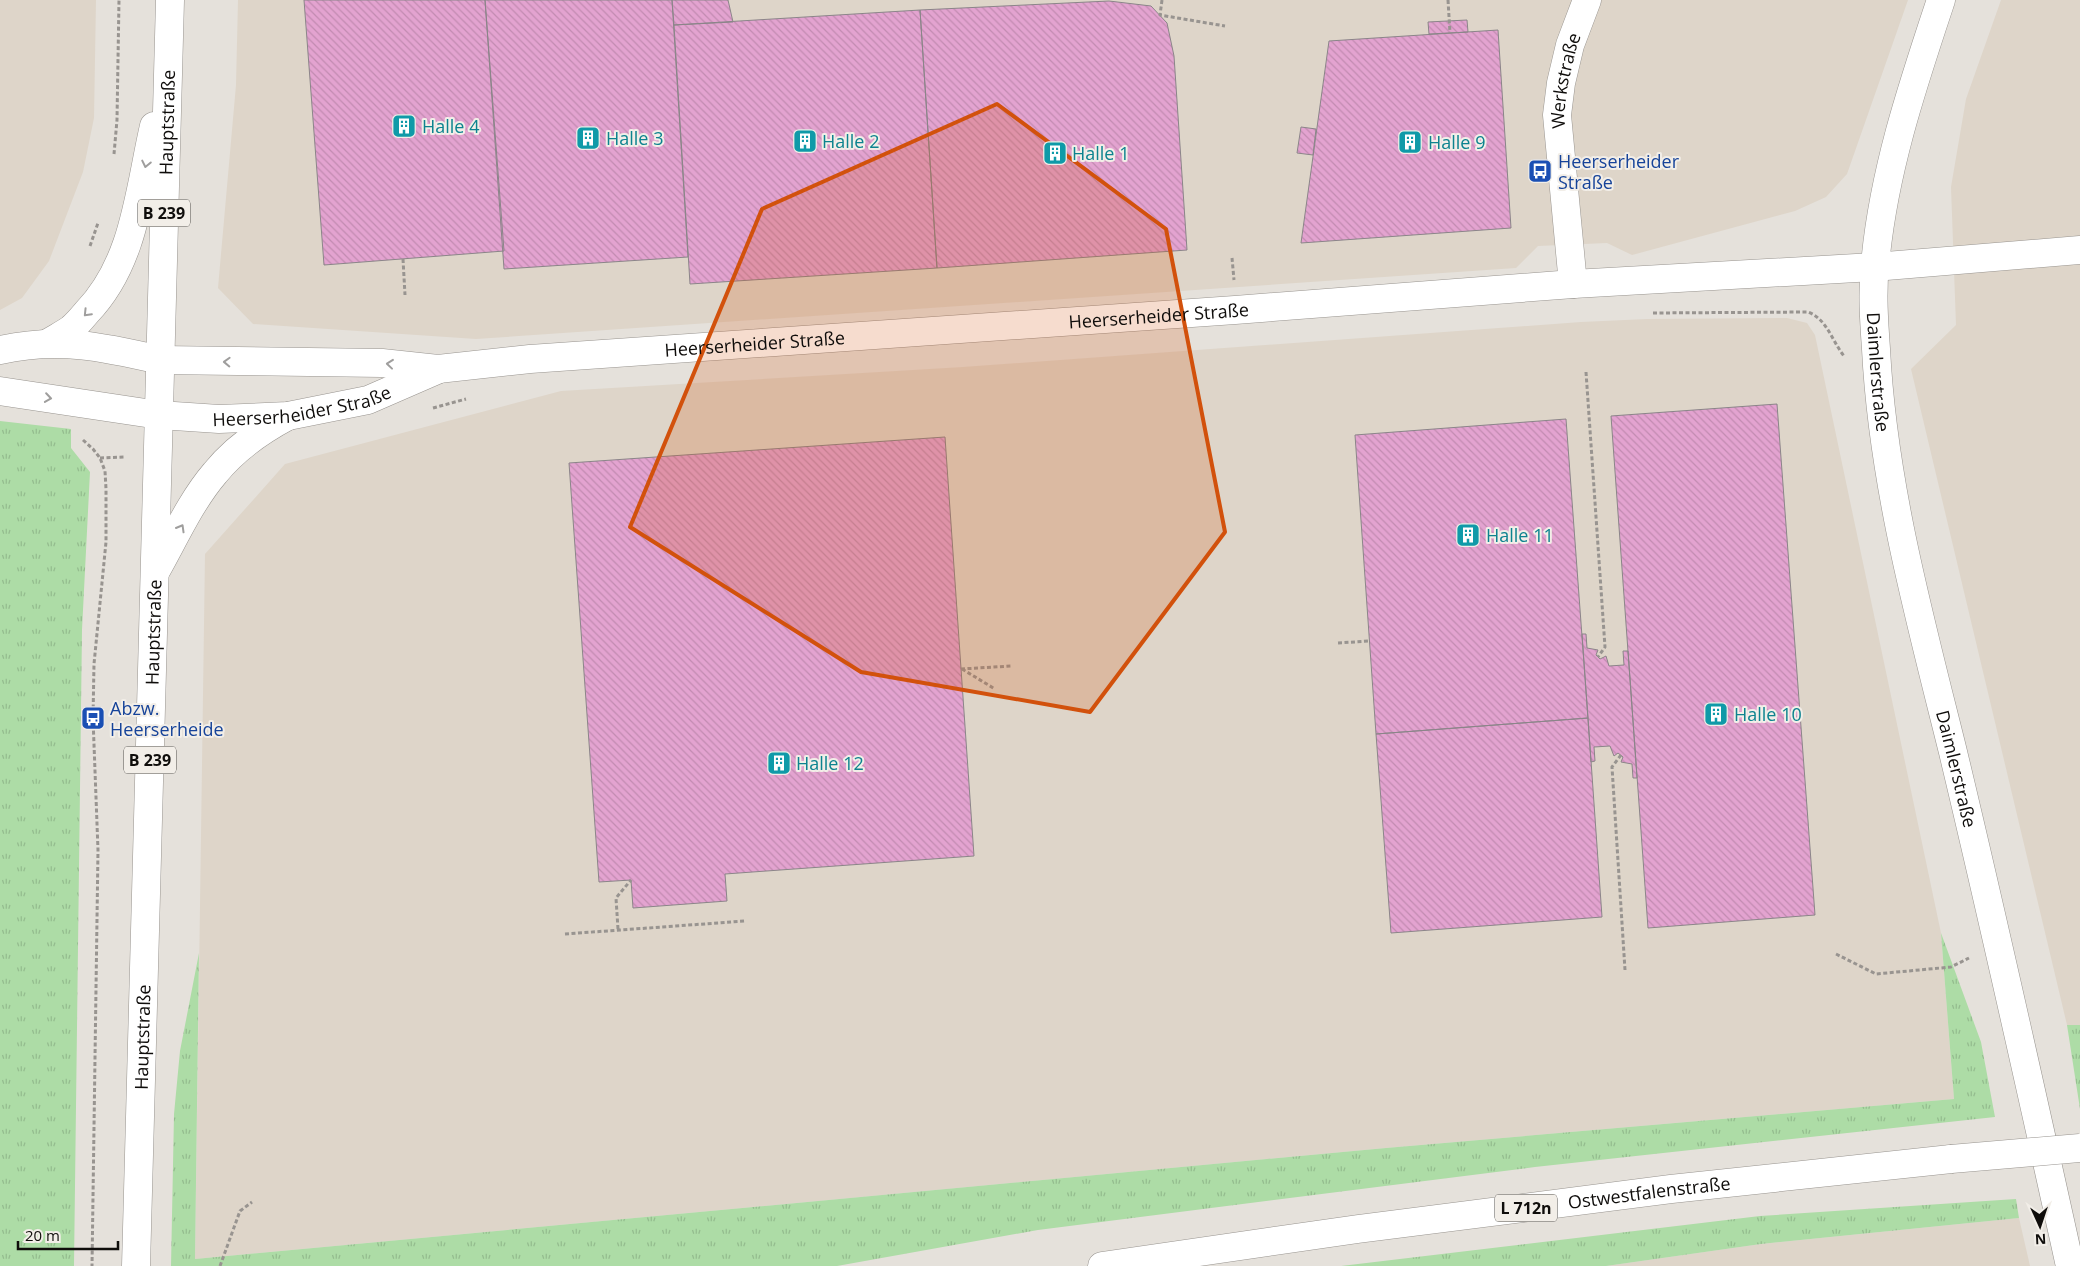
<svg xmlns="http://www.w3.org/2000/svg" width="2080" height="1266" viewBox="0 0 2080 1266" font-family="'Open Sans',sans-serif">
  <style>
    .built { fill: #ded5c9 }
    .grass { fill: url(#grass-tufts) }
    .building { fill: url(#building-back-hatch); stroke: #8b8589 }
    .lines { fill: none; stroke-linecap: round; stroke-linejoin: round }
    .minor-casing { stroke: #98948f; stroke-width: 29 }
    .major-casing { stroke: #98948f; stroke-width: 29 }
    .path { stroke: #989490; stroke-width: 3; stroke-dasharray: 4 2.5; stroke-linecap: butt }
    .minor { stroke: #fff; stroke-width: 28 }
    .major { stroke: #fff; stroke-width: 28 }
    .major-bridge-casing { stroke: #98948f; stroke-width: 29; stroke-linecap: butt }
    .major-bridge { stroke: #fff; stroke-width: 28 }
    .oneway { stroke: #9f9e9d }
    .marked { fill: #d2510c; fill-opacity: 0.2; stroke: #d2510c; stroke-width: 4; stroke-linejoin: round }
    .labels { text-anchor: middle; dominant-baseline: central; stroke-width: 4; stroke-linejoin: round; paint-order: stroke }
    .shield { fill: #f2eee8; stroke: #53504d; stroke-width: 1 }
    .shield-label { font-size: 16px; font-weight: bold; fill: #0f0d0b }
    .street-label { font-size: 18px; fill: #0f0d0b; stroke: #f2eee8 }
    .culture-label { font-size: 18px; fill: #0d838f; stroke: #f2eee8; text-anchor: start }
    .transit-label { font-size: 18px; fill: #164399; stroke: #f2eee8; text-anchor: start }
  </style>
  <defs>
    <pattern id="grass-tufts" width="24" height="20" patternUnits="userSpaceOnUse" patternTransform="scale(1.25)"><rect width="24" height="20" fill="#addca6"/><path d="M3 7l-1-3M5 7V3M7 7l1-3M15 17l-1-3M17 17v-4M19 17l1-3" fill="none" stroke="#94bc8e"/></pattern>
    <pattern id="building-back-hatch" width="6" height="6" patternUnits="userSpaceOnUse" patternTransform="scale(1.25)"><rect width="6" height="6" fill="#e3a3d0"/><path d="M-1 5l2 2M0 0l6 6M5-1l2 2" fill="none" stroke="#c28bb1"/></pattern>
  </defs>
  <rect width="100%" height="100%" fill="#e5e1db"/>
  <path class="built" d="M0 0H96L94 118 83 172 49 261 22 298 0 310Z
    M238 0H1908L1847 174 1826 197 1795 211 1632 255 1607 243 1538 246 1516 268 476 339 253 324 218 288 236 85Z
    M2001 0H2080V1025H2067L1911 369 1956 325 1951 187 1966 99Z
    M1787 318 1807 323 1815 335 1941 933 1954 1099 1386 1148 195 1259 205 554 285 464 561 391 963 367 1581 322 1647 319Z
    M2019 1218 2030 1266H1606L1761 1244Z"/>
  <path class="grass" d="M0 421 71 429V448L90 472 82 630 74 1266H0Z
    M1941 933 1981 1042 1995 1117 1535 1167 1038 1230 837 1266H171L174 1114 180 1051 199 953 195 1259 1386 1148 1954 1099Z
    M2067 1025H2080V1109Z
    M2016 1199 2019 1218 1761 1244 1606 1266H1341L1760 1216Z"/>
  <path class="building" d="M304 0H485L504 251 324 265Z
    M485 0H672L688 257 504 269Z
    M672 0H728L733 22 674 25Z
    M1109 1 1151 6 1167 23 1174 56 1187 250 937 268 920 10Z
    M920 10 937 268 690 284 674 25Z
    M1467 20 1468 32 1429 34 1428 22Z
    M1498 30 1511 228 1301 243 1329 41Z
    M1301 127 1316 129 1313 155 1297 153Z
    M1777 404 1815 915 1648 928 1611 416Z
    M1566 419 1588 718 1376 734 1355 435Z
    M945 437 974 856 725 874 727 901 633 908 631 880 599 882 569 463Z
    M1582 634H1586L1587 648 1598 650 1596 655 1600 659 1606 656 1609 666 1624 665 1623 651H1628L1637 778H1633L1632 764 1621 762 1623 757 1618 753 1614 756 1610 746 1594 747 1595 761 1591 762Z
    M1588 718 1602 917 1391 933 1376 734Z"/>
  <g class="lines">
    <g class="minor-casing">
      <g id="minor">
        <path id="s1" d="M1941 0C1912 87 1883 173 1875 265 1872 293 1874 321 1876 349 1883 486 1920 619 1953 752 1994 923 2032 1094 2070 1266"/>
        <path id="s2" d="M1573 284 1557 115 1561 83 1570 45 1587 0"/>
        <path id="s3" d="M160 360 382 363 438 369 530 359 1235 310 1573 284 1874 267 2080 250"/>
        <path id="s4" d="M159 415 219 419 288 416 368 400 437 370"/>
      </g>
    </g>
    <g class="major-casing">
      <g id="major">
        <path d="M48 343C56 338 64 334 71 329 77 324 82 318 87 312 135 262 139 191 154 126"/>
        <path d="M0 350C58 337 104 347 160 360"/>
        <path d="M0 391 159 415"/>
        <path d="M157 569C175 537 191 501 215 473 235 448 260 431 288 416"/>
        <path id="s5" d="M136 1266 170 0"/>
        <path id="s6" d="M1102 1266 1358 1229 1671 1189 1951 1159"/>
      </g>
    </g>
    <path class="path" d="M1162 0 1160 15 1225 26
      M1448 0 1450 33
      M114 154 117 120 119 0
      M90 246 98 223
      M1232 258 1234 280
      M403 259 405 295
      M1653 313 1808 312C1827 319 1832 341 1844 356
      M1586 372 1605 647 1598 657
      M433 408 466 399
      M83 440 93 449 100 458 105 471 106 489V542L94 664 93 718 98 850 92 1266
      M100 458 126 457
      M1338 643 1369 641
      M961 669 1012 666
      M962 669 995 689
      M1621 755 1612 767 1625 970
      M618 929 616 898 631 880
      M565 934 745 921
      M1836 954 1876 974 1951 967 1969 958
      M220 1266 240 1211 252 1202"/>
    <use href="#minor" class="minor"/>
    <use href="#major" class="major"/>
    <g class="major-bridge-casing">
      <path id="major-bridge" d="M1951 1159 2080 1148"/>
    </g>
    <use href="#major-bridge" class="major-bridge"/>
  </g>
  <defs><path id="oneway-chevron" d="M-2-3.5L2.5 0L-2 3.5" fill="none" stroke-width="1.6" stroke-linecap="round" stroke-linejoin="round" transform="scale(1.25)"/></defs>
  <g class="oneway">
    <use href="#oneway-chevron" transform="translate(146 164) rotate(102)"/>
    <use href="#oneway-chevron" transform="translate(87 313) rotate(134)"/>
    <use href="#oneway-chevron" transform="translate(227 362) rotate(-178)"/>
    <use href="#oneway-chevron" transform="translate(390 364) rotate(-174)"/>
    <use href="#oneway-chevron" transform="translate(48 398) rotate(8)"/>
    <use href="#oneway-chevron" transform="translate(181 528) rotate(-60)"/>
  </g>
  <path class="marked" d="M997 104 1166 229 1225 532 1090 712 861 672 630 527 762 209Z"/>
  <defs>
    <g id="building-square" transform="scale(1.25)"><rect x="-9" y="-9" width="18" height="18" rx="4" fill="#0f9aa8" stroke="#f2eee8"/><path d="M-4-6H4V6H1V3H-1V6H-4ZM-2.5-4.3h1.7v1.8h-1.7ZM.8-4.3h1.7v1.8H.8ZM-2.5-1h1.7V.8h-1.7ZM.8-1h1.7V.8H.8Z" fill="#fff"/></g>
    <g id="bus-square" transform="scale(1.25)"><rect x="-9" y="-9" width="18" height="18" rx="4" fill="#1a4fb4" stroke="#f2eee8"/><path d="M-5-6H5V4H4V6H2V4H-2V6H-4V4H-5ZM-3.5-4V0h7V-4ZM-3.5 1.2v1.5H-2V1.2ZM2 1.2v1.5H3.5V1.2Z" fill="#fff"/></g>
  </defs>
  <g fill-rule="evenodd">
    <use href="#building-square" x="404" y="126"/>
    <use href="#building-square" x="588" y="138"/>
    <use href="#building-square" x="805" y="141"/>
    <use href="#building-square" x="1410" y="142"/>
    <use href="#building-square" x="1055" y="153"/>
    <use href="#bus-square" x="1540" y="171"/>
    <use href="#building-square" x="1468" y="535"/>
    <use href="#building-square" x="1716" y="714"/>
    <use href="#bus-square" x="93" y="718"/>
    <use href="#building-square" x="779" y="763"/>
  </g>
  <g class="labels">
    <g class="shield">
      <rect x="138" y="199.5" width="52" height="27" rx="4"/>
      <rect x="124" y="746.5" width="52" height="27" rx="4"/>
      <rect x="1495" y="1194.5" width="62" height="27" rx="4"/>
    </g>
    <g class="shield-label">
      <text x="164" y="213">B 239</text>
      <text x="150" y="760">B 239</text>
      <text x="1526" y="1208">L 712n</text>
    </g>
    <g class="street-label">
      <text stroke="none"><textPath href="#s2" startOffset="205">Werkstraße</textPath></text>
      <text stroke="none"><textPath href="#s5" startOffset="1144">Hauptstraße</textPath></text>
      <text stroke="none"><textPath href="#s3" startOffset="1001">Heerserheider Straße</textPath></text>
      <text stroke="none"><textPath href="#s3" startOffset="596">Heerserheider Straße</textPath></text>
      <text stroke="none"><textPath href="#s1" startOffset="381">Daimlerstraße</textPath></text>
      <text stroke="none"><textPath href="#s4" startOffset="144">Heerserheider Straße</textPath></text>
      <text stroke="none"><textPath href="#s5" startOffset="634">Hauptstraße</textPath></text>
      <text stroke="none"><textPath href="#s1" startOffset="786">Daimlerstraße</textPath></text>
      <text stroke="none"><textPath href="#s5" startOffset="229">Hauptstraße</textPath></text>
      <text stroke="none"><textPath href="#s6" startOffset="552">Ostwestfalenstraße</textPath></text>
    </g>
    <g class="culture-label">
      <text x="422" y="126">Halle 4</text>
      <text x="606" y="138">Halle 3</text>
      <text x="822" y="141">Halle 2</text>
      <text x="1428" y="142">Halle 9</text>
      <text x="1072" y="153">Halle 1</text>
      <text x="1486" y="535">Halle 11</text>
      <text x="1734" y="714">Halle 10</text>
      <text x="796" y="763">Halle 12</text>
    </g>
    <g class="transit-label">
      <text x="1558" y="161">Heerserheider<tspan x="1558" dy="21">Straße</tspan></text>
      <text x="110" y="708">Abzw.<tspan x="110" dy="21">Heerserheide</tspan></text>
    </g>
  </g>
  <g transform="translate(2040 1226) rotate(177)" stroke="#f2eee8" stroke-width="4" paint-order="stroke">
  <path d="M0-4L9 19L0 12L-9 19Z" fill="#0f0d0b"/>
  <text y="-8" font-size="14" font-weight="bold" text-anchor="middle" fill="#0f0d0b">N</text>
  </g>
  <path d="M18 1241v8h100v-8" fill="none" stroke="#0f0d0b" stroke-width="2.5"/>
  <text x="25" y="1241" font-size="15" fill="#0f0d0b" stroke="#f2eee8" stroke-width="4" paint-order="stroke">20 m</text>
</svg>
